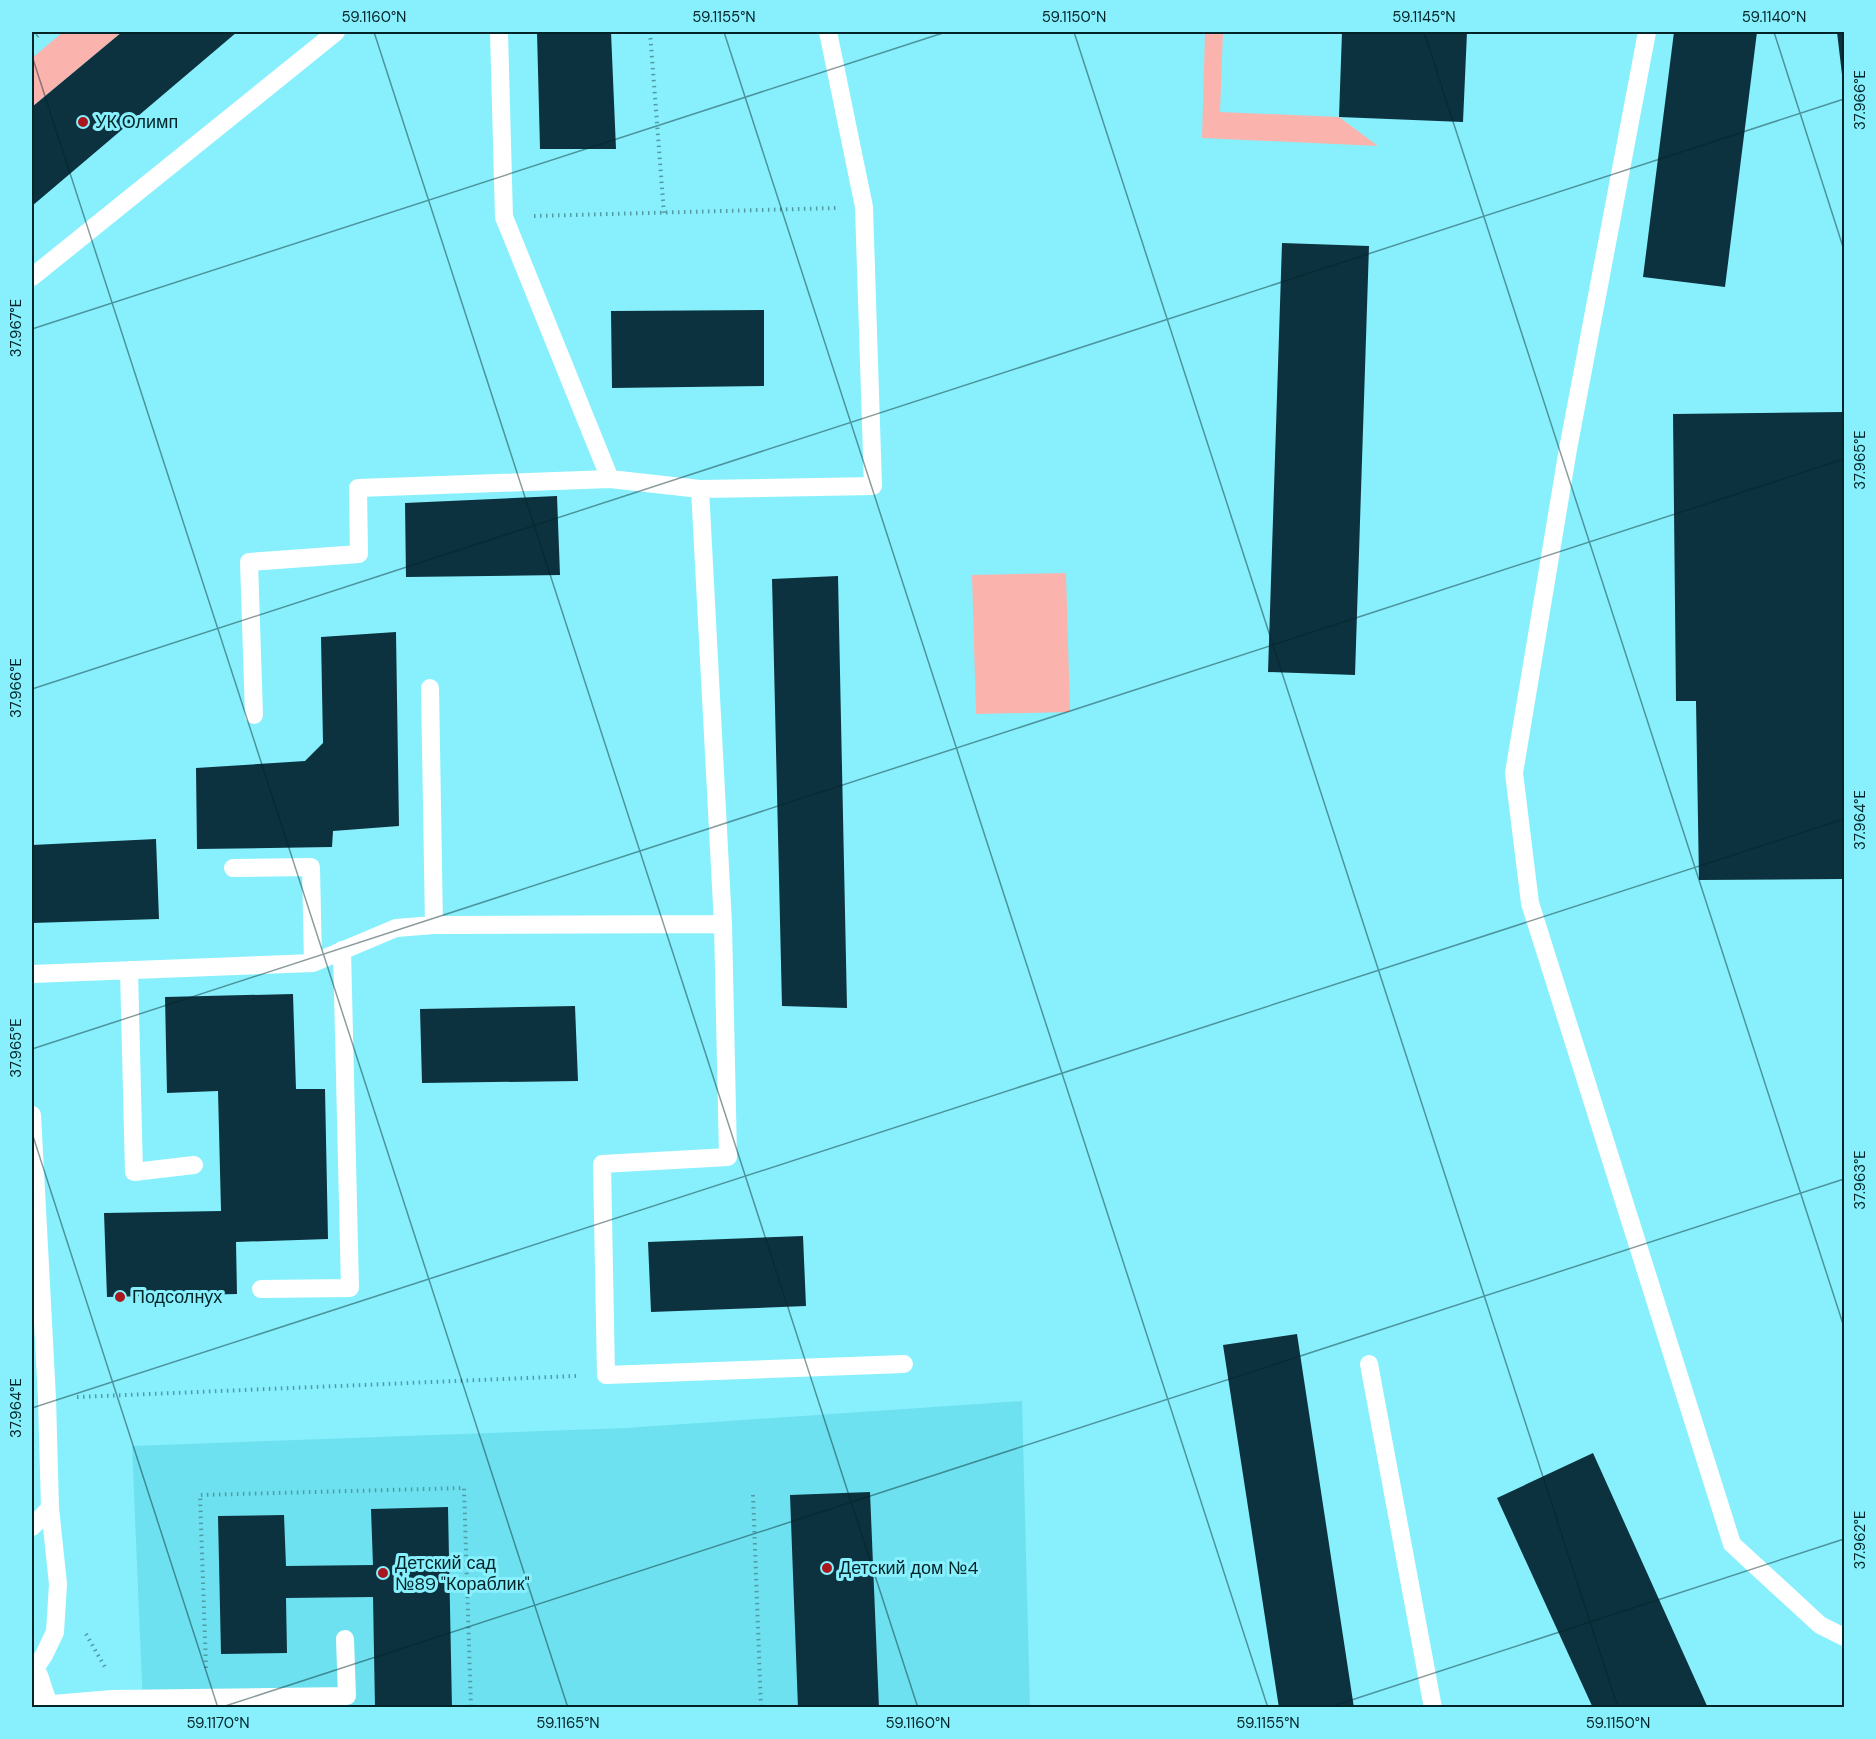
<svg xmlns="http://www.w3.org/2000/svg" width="1876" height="1739" viewBox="0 0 1876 1739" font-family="'DM Sans',sans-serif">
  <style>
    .built { fill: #6ee1f0 }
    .green { fill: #fab4ad }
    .building { fill: #0d323f }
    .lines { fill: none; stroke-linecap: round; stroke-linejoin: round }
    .path { stroke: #509ba4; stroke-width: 4; stroke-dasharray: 1.5 4.5; stroke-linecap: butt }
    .service { stroke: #fff; stroke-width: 18 }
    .secondary { stroke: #fff; stroke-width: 33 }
    .ticks { fill: none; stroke: #012428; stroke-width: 1.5; stroke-opacity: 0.45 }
    .poi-dot { fill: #aa161e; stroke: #88f0fd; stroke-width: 2 }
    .labels { text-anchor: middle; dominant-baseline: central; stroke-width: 6; stroke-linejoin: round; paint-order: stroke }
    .poi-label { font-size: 18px; fill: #012428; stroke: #88f0fd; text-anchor: start }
    .neatline { fill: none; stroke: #012428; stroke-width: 2 }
    .ticks-label { font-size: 15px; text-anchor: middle; fill: #012428 }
  </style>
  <rect width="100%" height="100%" fill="#88f0fd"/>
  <path class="built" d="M1022 1401 1030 1707H143L132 1446 626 1428Z"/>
  <path class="green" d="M63 32H122L32 107V58Z
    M1205 32H1223L1220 112 1339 117 1378 146 1202 138Z
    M1066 573 1070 712 976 714 972 575Z"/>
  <path class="building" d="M122 32H237L32 206V107Z
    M537 32H611L616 149H540Z
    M1342 32H1467L1463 122 1339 117Z
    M1674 32H1757L1725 287 1643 277Z
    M1837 32H1844V83H1843Z
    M1282 243 1369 246 1355 675 1268 672Z
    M764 310V386L612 388 611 311Z
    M1844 412V879L1699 880 1696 701H1676L1673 414Z
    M557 496 560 575 406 577 405 503Z
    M838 576 847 1008 782 1006 772 579Z
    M396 632 399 826 333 831 332 847 197 849 196 768 305 761 323 743 321 637Z
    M156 839 159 919 32 923V845Z
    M293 994 296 1089H325L328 1239 236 1242 237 1294 107 1297 104 1213 221 1211 218 1091 167 1093 165 997Z
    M575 1006 578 1081 422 1083 420 1009Z
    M803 1236 806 1306 651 1312 648 1242Z
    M1297 1334 1354 1708H1279L1223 1345Z
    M1593 1453 1708 1708H1593L1497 1498Z
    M870 1492 879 1708H798L790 1495Z
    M448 1507 452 1708H375L373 1597 286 1598 287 1653 221 1654 218 1516 284 1515 286 1566 373 1565 371 1509Z"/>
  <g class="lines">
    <path class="path" d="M650 32 664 214
      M32 40 42 32
      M534 216 836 208
      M77 1397 576 1376
      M753 1495 761 1708
      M86 1634 106 1669
      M206 1668 200 1495 464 1488 471 1708"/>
    <path class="service" d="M499 32 504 217 610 479 700 489 873 486 864 207 828 32
      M1647 32 1568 449 1514 773 1530 903 1732 1544 1820 1625 1844 1637
      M32 277 336 32
      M430 688 434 925
      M254 715 249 562 359 554 358 488 610 479
      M233 868 311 867 313 963
      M723 924 728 1157 602 1164 606 1375 904 1364
      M129 970 134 1172 194 1165
      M32 974 313 963 396 928 434 925 723 924 700 489
      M32 1115 47 1398 50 1508 58 1584 55 1632 44 1655 32 1673
      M261 1289 350 1288 342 950
      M1369 1364 1433 1708
      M32 1527 50 1508
      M41 1705 112 1699 347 1696 345 1639"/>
    <path class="secondary" d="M32 1678 42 1708"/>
  </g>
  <path class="ticks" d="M374 32 918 1708M724 32 1268 1708M1074 32 1618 1708M1424 32 1844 1327M1774 32 1844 250M32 56 568 1708M32 329 946 32M32 689 1844 99M32 1049 1844 459M32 1133 218 1708M32 1408 1844 819M219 1708 1844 1179M1327 1708 1844 1539"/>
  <g class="poi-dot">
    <circle cx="83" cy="122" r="6"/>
    <circle cx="120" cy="1297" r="6"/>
    <circle cx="827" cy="1568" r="6"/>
    <circle cx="383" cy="1573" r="6"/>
  </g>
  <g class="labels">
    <g class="poi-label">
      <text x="95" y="122">УК Олимп</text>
      <text x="132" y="1297">Подсолнух</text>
      <text x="395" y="1563">Детский сад<tspan x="395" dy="21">№89 "Кораблик"</tspan></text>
      <text x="839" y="1568">Детский дом №4</text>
    </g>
  </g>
  <rect width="1876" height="1739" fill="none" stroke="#88f0fd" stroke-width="66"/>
  <rect x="33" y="33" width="1810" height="1673" class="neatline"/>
  <g class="ticks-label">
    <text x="374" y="22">59.1160°N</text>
    <text x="724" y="22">59.1155°N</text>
    <text x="1074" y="22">59.1150°N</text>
    <text x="1424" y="22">59.1145°N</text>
    <text x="1774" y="22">59.1140°N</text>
    <text transform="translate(1860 100) rotate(-90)" y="5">37.966°E</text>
    <text transform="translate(16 328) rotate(-90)" y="5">37.967°E</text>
    <text transform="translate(1860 460) rotate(-90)" y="5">37.965°E</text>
    <text transform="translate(16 688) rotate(-90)" y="5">37.966°E</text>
    <text transform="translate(1860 820) rotate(-90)" y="5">37.964°E</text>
    <text transform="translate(16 1048) rotate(-90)" y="5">37.965°E</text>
    <text transform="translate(1860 1180) rotate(-90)" y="5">37.963°E</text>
    <text transform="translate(16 1408) rotate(-90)" y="5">37.964°E</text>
    <text transform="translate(1860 1540) rotate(-90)" y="5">37.962°E</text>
    <text x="218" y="1728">59.1170°N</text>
    <text x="568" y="1728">59.1165°N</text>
    <text x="918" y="1728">59.1160°N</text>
    <text x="1268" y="1728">59.1155°N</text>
    <text x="1618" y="1728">59.1150°N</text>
  </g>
</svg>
